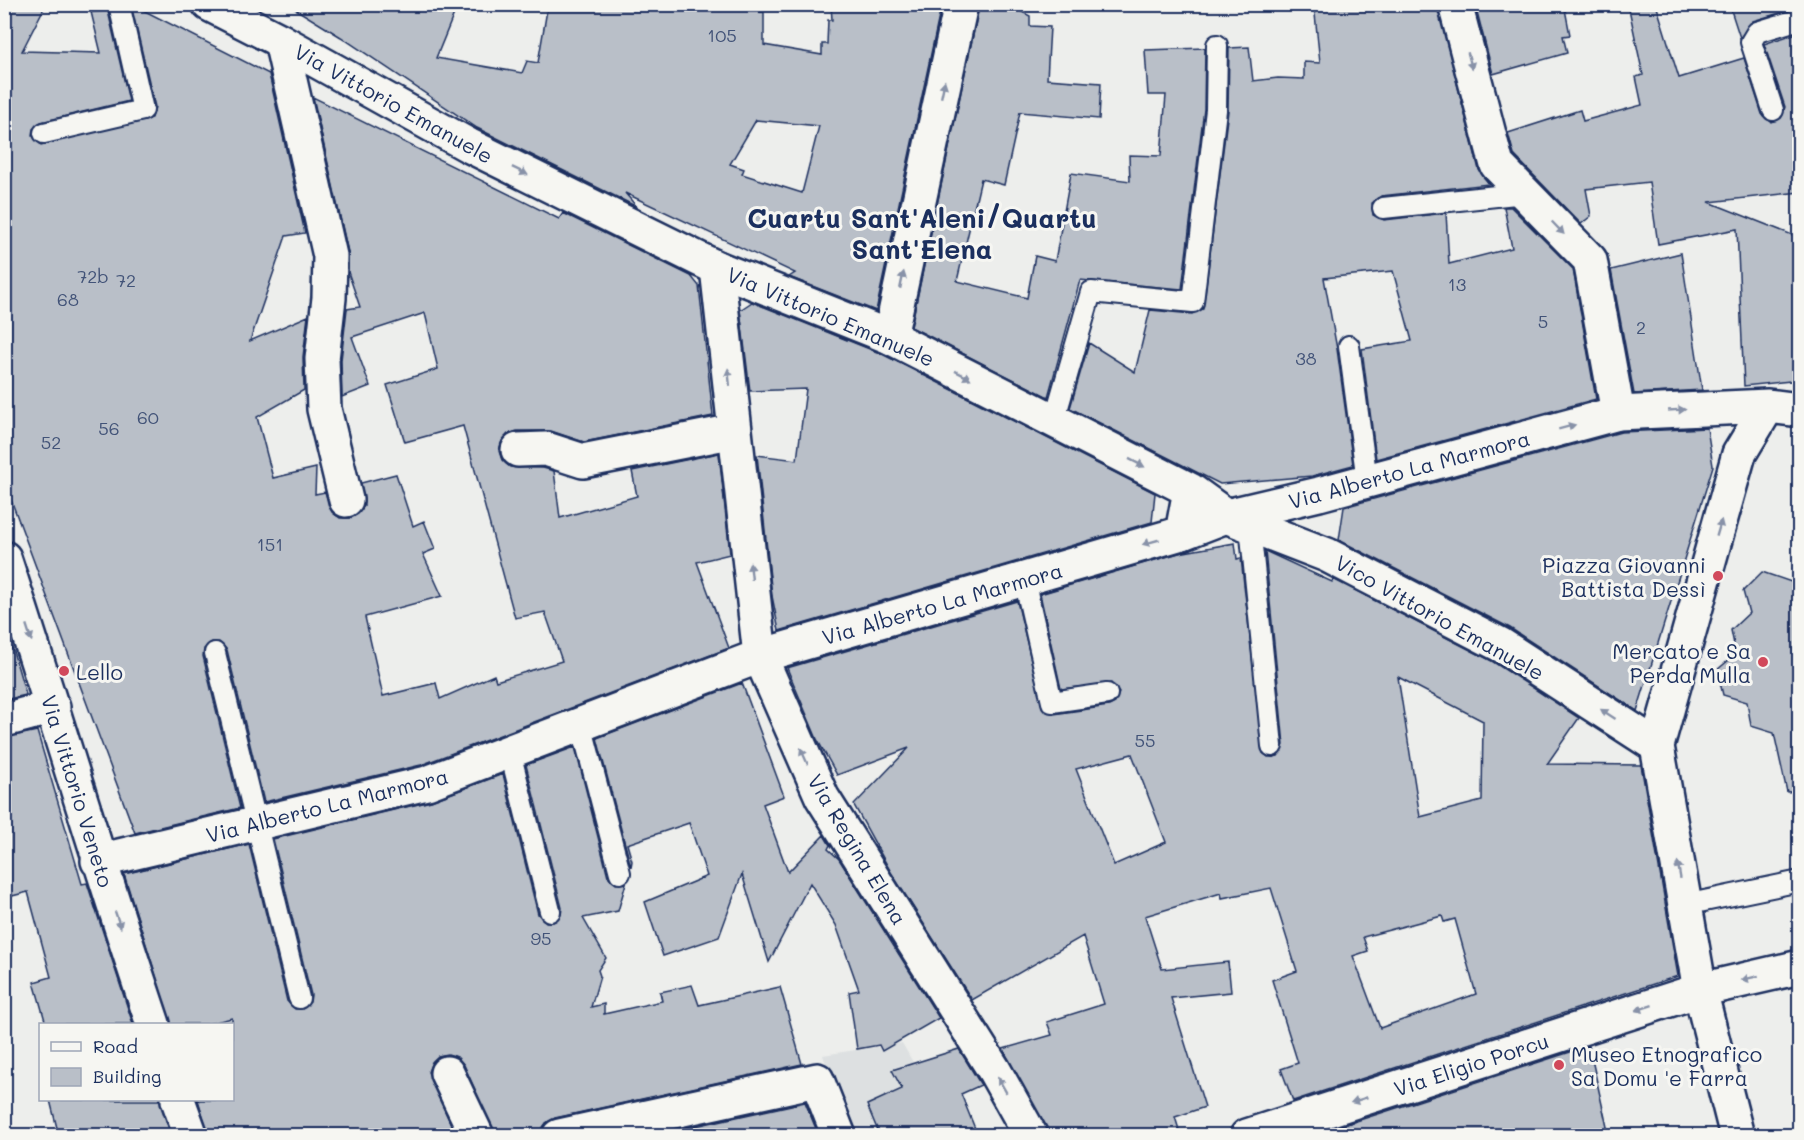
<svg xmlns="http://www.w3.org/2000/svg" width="1804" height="1140" viewBox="0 0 1804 1140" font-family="Mali,sans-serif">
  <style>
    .built { fill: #dde0e1 }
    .building { fill: #b9bfc8; stroke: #1b2f5e; stroke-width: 1.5; fill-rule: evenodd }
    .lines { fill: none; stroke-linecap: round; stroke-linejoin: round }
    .service-casing { stroke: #1b2f5e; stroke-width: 24 }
    .minor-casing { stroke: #1b2f5e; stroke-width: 38 }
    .tertiary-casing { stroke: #1b2f5e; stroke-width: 38 }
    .service { stroke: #f6f6f2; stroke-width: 20 }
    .minor { stroke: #f6f6f2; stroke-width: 33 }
    .tertiary { stroke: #f6f6f2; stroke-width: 33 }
    .oneway { fill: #8892a8 }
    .poi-dot { fill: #d1495b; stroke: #f6f6f2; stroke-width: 2 }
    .labels { text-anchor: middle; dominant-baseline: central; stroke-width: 6; stroke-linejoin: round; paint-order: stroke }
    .number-label { font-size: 18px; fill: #425378 }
    .street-label { font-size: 21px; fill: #1b2f5e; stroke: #f6f6f2 }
    .poi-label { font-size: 21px; fill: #1b2f5e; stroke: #f6f6f2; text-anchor: end }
    .district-label { font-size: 27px; font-weight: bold; fill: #1b2f5e; stroke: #f6f6f2 }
  </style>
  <rect width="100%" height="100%" fill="#edeeec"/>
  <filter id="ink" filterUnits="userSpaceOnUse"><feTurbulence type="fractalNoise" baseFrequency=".0167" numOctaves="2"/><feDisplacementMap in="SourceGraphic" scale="12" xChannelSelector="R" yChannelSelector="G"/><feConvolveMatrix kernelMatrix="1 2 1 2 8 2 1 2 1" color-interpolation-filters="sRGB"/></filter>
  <g filter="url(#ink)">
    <path class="built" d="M902 1043 931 1094 904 1135H849L823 1055Z"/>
    <path class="building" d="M4 4H46L22 51 101 53 91 12 108 11 129 101 41 122 33 129 32 135 41 145 152 118 155 107 132 9H141L269 74 305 233 286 236 250 341 308 316 303 357 304 390 257 417 273 478 316 468 315 494 325 492 332 512 340 518H350L358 514 364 506 361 483 396 474 413 526 424 521 435 549 423 554 442 596 365 617 383 696 436 683 440 699 494 675 496 681 562 661 545 612 515 618 463 426 405 442 387 385 438 369 425 313 352 337 370 386 342 397 341 360 347 309 360 307 348 272V252L313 97 559 219 563 213 691 276 699 286 713 416 584 442 551 431H517L508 434 502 441 499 451 502 460 510 467 543 468 554 471 560 518 637 496 632 471 719 453 730 554 697 562 729 648 421 765 264 802 227 650 219 642H212L204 649 203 656 240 808 135 833 4 481Z
      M287 4H458L436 58 522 73 527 61 538 63 548 4H759L760 12H764V45L822 55V44H827L828 20H832L831 4H879L878 8 941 7 876 311 789 277 795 273 625 193 637 207 477 128 341 37ZM756 120 819 126 802 193 742 174 744 169 730 164Z
      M1314 4H1437L1479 170 1489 184 1381 196 1372 203 1373 215 1384 220 1446 213 1449 264 1512 248 1504 207H1511L1573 269 1596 399 1376 459 1362 349 1412 341 1393 271 1324 278 1337 349 1353 465 1312 476 1220 484 1070 408 1089 343 1135 372 1150 310 1192 314 1203 309 1228 111 1229 48 1249 47 1253 81 1278 78 1304 79V62L1320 63Z
      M1475 4H1564L1570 35 1563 36 1567 53 1493 74Z
      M1628 4H1656L1679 78 1744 58 1762 114 1771 122 1781 118 1785 107 1764 44 1800 32V192L1709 202 1800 238V380L1744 386 1737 229 1658 244 1649 182 1586 189 1591 216 1581 224 1514 155 1508 133 1580 110 1583 121 1642 105 1636 77 1643 75Z
      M1729 4H1800V7L1753 21 1740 38Z
      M997 5 1012 7 1030 16V26L1050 27 1047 79 1101 83 1099 119 1020 112 1004 185 981 179 957 281 1027 298 1035 256 1055 261 1071 173 1130 181 1129 155 1161 156 1166 95H1148L1145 50 1205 48 1204 109 1182 289 1080 280 1048 397 911 327 979 7Z
      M1681 253 1702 390 1634 394 1611 270Z
      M752 302 882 354 1155 493 1152 522 779 631 772 596 757 455 797 460 806 389 750 391 740 310Z
      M1707 428 1713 466 1637 711 1510 628 1339 540 1344 507 1621 432Z
      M1235 543 1237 559 1241 558 1263 753 1268 757 1278 756 1284 745 1265 551 1332 582 1333 579 1492 661 1579 718 1547 764 1641 765 1678 976 1293 1101 1281 1069 1298 1063 1272 980 1297 971 1271 888 1222 898 1221 893 1145 916 1162 969 1228 962 1231 992 1171 998 1205 1107 1175 1117 1181 1136H1050L1003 1049 1052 1035 1047 1022 1104 1004 1083 936 972 1000 892 874 854 805 909 748 837 775 817 739 787 668 1017 601 1043 710 1054 714 1109 706 1115 703 1119 693 1111 683 1061 689 1040 594 1179 553ZM1398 677 1483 721 1482 801 1420 817ZM1132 754 1166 842 1114 865 1076 769ZM1442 916 1444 922 1455 919 1476 994 1380 1028 1353 956 1368 951 1363 937Z
      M1762 572 1800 585V791L1787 792 1774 733 1751 726 1747 702 1723 695 1717 670 1736 654 1731 630 1749 613 1743 591Z
      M12 648 26 695 4 700V649Z
      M742 683 784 796 763 804 788 872 824 835 830 845 828 849 839 859 939 1018 882 1051 879 1045 857 1049 849 992 859 990 836 925 810 883 769 962 742 874 719 937 663 956 645 902 707 876 689 823 627 844 632 861 631 867 597 738Z
      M37 731 82 884 87 883 133 1024H46L34 982 51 977 28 892 12 896 4 871V738Z
      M575 747 608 876 616 884 626 883 618 911 583 918 606 958 598 970 600 976 591 1007 604 1004V1014L662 1001 660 992 692 985 699 1005 780 987 802 1064 555 1118 546 1123 541 1136H495L464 1065 457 1057 448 1054 438 1056 432 1062 428 1072 456 1136H209L198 1100H232V1018L208 1024H171L124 874 249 844 287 1001 295 1009H302L310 1002 311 995 273 839 431 801 503 774 538 914 546 922H553L561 915 562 908 526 765Z
      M1589 1046 1609 1136H1310Z
      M959 1049 981 1085 961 1094 978 1136H880L867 1105 902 1089 892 1070Z
      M50 1100H160L171 1136H59Z
      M805 1102 819 1136H650Z"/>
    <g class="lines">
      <g class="service-casing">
        <path id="service" d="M1773 110 1751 42 1757 32 1800 19
          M44 133 143 110 119 4
          M1383 208 1525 193
          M1349 346 1367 481
          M1054 421 1091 292 1193 302 1216 110 1217 45
          M1250 526 1272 746
          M1024 579 1052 702 1107 694
          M215 653 299 998
          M581 724 620 873
          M510 752 550 911
          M1685 905 1800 881"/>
      </g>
      <g class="minor-casing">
        <path id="minor" d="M1455 4 1497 165 1590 260 1618 413
          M281 41 330 256 329 298 322 359 324 409 346 500
          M717 268 760 656 822 797 994 1070 1031 1136
          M890 337 961 4
          M518 450 546 449 583 461 735 431
          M4 558C55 713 101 870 153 1024
          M4 720 53 707
          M98 861 427 783 760 656 1182 533 1226 516
          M447 1073 477 1136
          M178 1100 191 1136
          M559 1136 817 1080 839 1136
          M1247 1136 1700 990 1737 1136"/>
      </g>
      <g class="tertiary-casing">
        <path id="tertiary" d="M209 4 281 41 468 145 717 268 890 337 1190 490 1226 516 1327 555 1501 645 1657 746
          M1768 406 1739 454 1657 746 1700 990 1800 967
          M1226 516 1319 494 1618 413 1768 406 1800 410
          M1182 533 1190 490"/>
      </g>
      <use href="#service" class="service"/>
      <use href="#minor" class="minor"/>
      <use href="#tertiary" class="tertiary"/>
    </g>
    <defs><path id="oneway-solid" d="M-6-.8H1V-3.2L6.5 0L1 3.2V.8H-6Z" transform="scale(1.5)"/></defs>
    <g class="oneway">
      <use href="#oneway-solid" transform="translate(1470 61) rotate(75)"/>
      <use href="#oneway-solid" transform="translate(943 89) rotate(-78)"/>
      <use href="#oneway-solid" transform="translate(520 171) rotate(26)"/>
      <use href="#oneway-solid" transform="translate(1558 228) rotate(46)"/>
      <use href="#oneway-solid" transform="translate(902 280) rotate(-78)"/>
      <use href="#oneway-solid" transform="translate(963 375) rotate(27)"/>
      <use href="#oneway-solid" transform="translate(729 377) rotate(-96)"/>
      <use href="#oneway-solid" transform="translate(1677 410) rotate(-3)"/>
      <use href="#oneway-solid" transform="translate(1567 427) rotate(-15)"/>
      <use href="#oneway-solid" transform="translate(1137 463) rotate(27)"/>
      <use href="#oneway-solid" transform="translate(1719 528) rotate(-74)"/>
      <use href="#oneway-solid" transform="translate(1151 542) rotate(164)"/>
      <use href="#oneway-solid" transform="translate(751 571) rotate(-96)"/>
      <use href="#oneway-solid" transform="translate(29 633) rotate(72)"/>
      <use href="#oneway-solid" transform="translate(1608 714) rotate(-147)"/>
      <use href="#oneway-solid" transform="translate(804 756) rotate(-114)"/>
      <use href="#oneway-solid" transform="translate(1679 870) rotate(-100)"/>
      <use href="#oneway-solid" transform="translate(118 920) rotate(71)"/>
      <use href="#oneway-solid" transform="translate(1750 978) rotate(167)"/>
      <use href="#oneway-solid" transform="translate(1644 1008) rotate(162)"/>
      <use href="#oneway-solid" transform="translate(1002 1085) rotate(-120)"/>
      <use href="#oneway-solid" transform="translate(1359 1100) rotate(162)"/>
    </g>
  </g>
  <g class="poi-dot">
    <circle cx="1718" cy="576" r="6"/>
    <circle cx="1763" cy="662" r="6"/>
    <circle cx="64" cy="671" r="6"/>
    <circle cx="1559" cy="1065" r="6"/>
  </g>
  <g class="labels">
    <g class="number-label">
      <text x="722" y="35">105</text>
      <text x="93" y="276">72b</text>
      <text x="126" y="280">72</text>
      <text x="1457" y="284">13</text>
      <text x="68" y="299">68</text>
      <text x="1543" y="321">5</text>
      <text x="1641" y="327">2</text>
      <text x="1306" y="358">38</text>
      <text x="148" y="417">60</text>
      <text x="109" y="428">56</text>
      <text x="51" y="442">52</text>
      <text x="270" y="544">151</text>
      <text x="1145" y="740">55</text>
      <text x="541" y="938">95</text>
    </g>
    <g class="street-label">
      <text transform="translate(394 103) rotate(29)">Via Vittorio Emanuele</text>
      <text transform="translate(831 316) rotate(23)">Via Vittorio Emanuele</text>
      <text transform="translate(1409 469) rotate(-15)">Via Alberto La Marmora</text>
      <text transform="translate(942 603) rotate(-16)">Via Alberto La Marmora</text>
      <text transform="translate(1440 617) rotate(29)">Vico Vittorio Emanuele</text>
      <text transform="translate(78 791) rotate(73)">Via Vittorio Veneto</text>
      <text transform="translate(327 805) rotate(-14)">Via Alberto La Marmora</text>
      <text transform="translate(858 849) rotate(59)">Via Regina Elena</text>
      <text transform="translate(1471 1064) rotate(-18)">Via Eligio Porcu</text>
    </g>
    <g class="poi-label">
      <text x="1706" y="564">Piazza Giovanni<tspan x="1706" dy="24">Battista Dessì</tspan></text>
      <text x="1751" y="650">Mercato e Sa<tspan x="1751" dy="24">Perda Mulla</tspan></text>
      <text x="76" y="671" text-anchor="start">Lello</text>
      <text x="1571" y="1053" text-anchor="start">Museo Etnografico<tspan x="1571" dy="24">Sa Domu 'e Farra</tspan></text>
    </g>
    <g class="district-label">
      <text x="922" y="217">Cuartu Sant'Aleni/Quartu<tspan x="922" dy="31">Sant'Elena</tspan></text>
    </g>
  </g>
  <rect width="1804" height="1140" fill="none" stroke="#f6f6f2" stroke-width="24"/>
  <rect x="12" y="12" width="1780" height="1116" fill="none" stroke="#1b2f5e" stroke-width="2" filter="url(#ink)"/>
  <rect x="39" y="1023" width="195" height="78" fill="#f6f6f2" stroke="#9ea6b7" stroke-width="1.5"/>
  <rect x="51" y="1042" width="30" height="9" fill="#f6f6f2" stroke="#9ea6b7" stroke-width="1.5"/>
  <text x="93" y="1053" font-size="18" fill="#1b2f5e">Road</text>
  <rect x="51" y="1068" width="30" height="18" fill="#b9bfc8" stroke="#9ea6b7" stroke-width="1.5"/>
  <text x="93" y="1083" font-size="18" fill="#1b2f5e">Building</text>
</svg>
